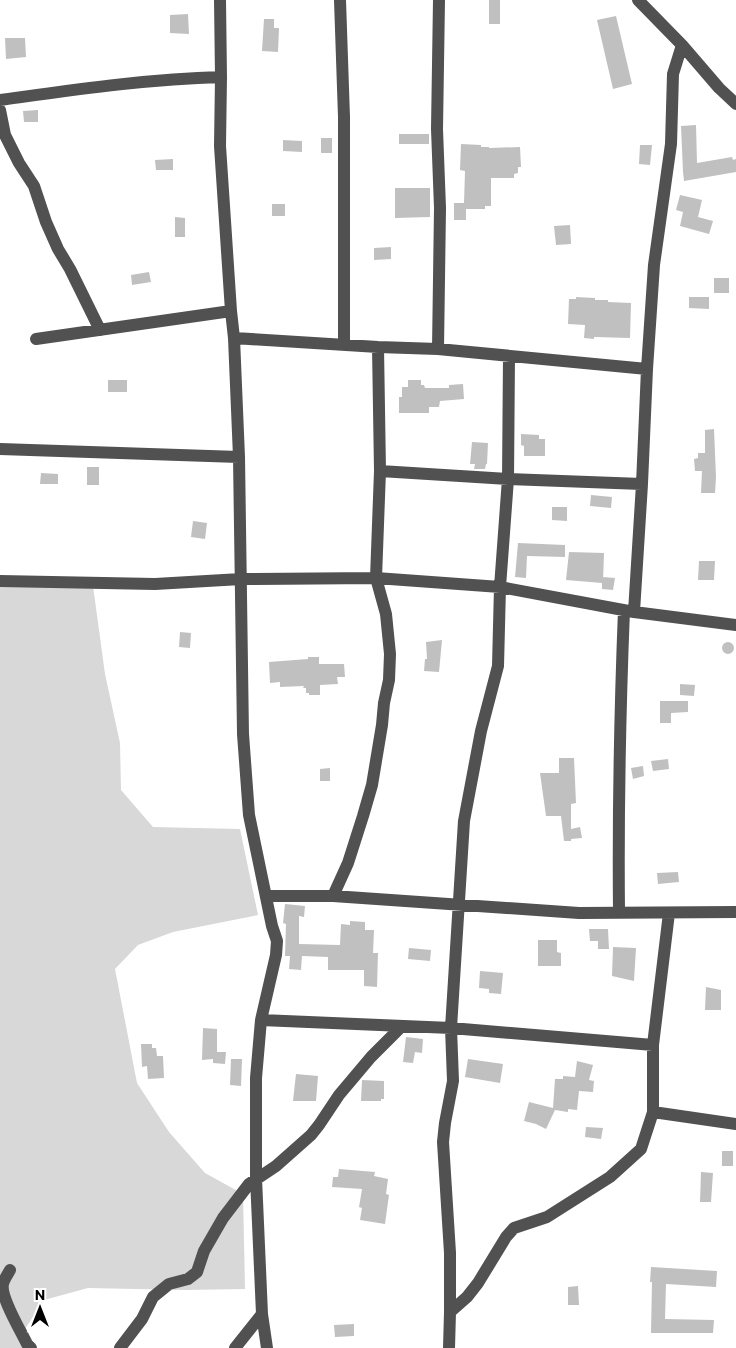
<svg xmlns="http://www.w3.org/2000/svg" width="736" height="1348" viewBox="0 0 736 1348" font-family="Commissioner,sans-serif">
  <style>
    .green { fill: #d8d8d8 }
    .building { fill: #c0c0c0 }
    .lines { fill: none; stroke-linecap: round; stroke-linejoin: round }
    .minor { stroke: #515151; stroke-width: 12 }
  </style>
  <rect width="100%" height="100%" fill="#fff"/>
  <path class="green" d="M0 584 93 586 105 674 120 743 121 790 153 827 240 829 258 915 173 932 138 945 115 969 137 1083 169 1132 205 1173 243 1194 245 1289 185 1290 88 1288 44 1300 25 1329 23 1348H0Z"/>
  <path class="building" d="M489 0H500V24H489Z
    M188 14 189 34 170 33V15Z
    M616 16 632 84 613 89 597 20Z
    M264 19H274V28H279L278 52 262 51Z
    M5 38H25L26 57 6 59Z
    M38 110V122H24L23 111Z
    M696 125 697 163 732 157 733 160 736 159V172L684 181 683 172 681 126Z
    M399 134H429V144H399Z
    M321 138H332V153H321Z
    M283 140 302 141V152L283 151Z
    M461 144 481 145V147H489V148L520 147 521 167H518V173L514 174V178H491V206H485V209H466V220H454V203H464L465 171 460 170Z
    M640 145H652L650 165 639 164Z
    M173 159V170H156L155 160Z
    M395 188H430V217L395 218Z
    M680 195 702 200 698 217 713 221 709 234 680 226 683 212 676 210Z
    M272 204H285V216H272Z
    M175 217 185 218V237H175Z
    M570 225 571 244 556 245 554 226Z
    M391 247V259L374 260V248Z
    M149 272 151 282 132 285 131 275Z
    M714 278H729V293H714Z
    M576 297 595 298V300H608V302L631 303 630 338 594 337V339L584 338 585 325 568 324 569 299H576Z
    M689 297H709V309L689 308Z
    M108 380H127V392H108Z
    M408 380H421V385H424L425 388H449V385L463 384 464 399 440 401 439 407H429V413H399V397H402V387H408Z
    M714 429 716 477 715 493H701L702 471H695L694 459 698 458V453H705V430Z
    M521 434 539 435V439H545V456H524V446L521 445Z
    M472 442 488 443 487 464H486L485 469H474L475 464H470Z
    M87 467H99V485H87Z
    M41 473 58 474V484H40Z
    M591 495 612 497 611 508 590 506Z
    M552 507H567V521L552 520Z
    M193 521 207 523 205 539 191 537Z
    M518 543 565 545V557L527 556 526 578 515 577Z
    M569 552 604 553 603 582V577L615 578 613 590 602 589V583L566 580Z
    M699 561H715L714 580H698Z
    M180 632 191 633 190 648 179 647Z
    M442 640 439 672 424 671 425 659H427L426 642Z
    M722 648a6 6 0 1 1 12 0a6 6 0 1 1-12 0Z
    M308 657H319V664H344L345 677H337L338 684 320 685V695H309V693H306V688H303L304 686 280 687V682L270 683 269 662 308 659Z
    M680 684 695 685 694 696 680 695Z
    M660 701H688V712L671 713V723H660Z
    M559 758H574L576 803 571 804V829L580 827 582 838 571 839V841H564L561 816H546L540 773H559Z
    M668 759 669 769 653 771 651 761Z
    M643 766 644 776 633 779 631 768Z
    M330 768V781H320V769Z
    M678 872 679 882 658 884 657 873Z
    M285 904 305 906 304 917 299 916V944L340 945 341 924 350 925V921L365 922V930H374L373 953H378L377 987 364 986V970H328V957L302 956 301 970 289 969 290 956H285L286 924 283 923Z
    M589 929H608L609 949H598V941H590Z
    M538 940H557V952L561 953V966H538Z
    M613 947 636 948 634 981 612 976Z
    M409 948 431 950 430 961 408 959Z
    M480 971 503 973 501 994 489 993V989L479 988Z
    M706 987 721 990V1010H705Z
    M203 1028 217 1029V1052H226L225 1064 213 1063V1059L202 1060Z
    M406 1037 423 1039 422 1053 415 1052 413 1063 403 1062Z
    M141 1044H152V1048H156L157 1056H163L164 1078 148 1079 147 1066 142 1067Z
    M231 1059H242L241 1086 230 1085Z
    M468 1059 503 1064 500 1083 465 1077Z
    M577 1061 593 1065 589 1080 594 1081 593 1092 579 1091 577 1110 568 1109V1112L555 1110 546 1129 536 1124 524 1121 529 1102 553 1108 555 1079H563V1076L575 1077Z
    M296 1074 318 1076 316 1101H293Z
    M362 1080 384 1081V1099H381V1101H361Z
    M586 1127 603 1128 601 1139 585 1137Z
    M722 1151H733V1166H722Z
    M339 1169 375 1172 374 1176 388 1179 386 1194 389 1195 385 1224 360 1220 362 1208 359 1207 362 1189 332 1187 333 1177H338Z
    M701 1172 713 1173 711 1202H700Z
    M651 1267 717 1271 716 1287 666 1284 665 1319 714 1320 713 1333H651L652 1282H650Z
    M578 1286 579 1305H568V1287Z
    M354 1324V1336L335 1337 334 1325Z"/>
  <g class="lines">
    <path class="minor" d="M220 0 221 77 220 146 231 311 234 338 239 457 243 734 249 815 272 926 277 941 276 955 261 1020 256 1078V1178L262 1314 267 1348
      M340 0 344 117V344
      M638 0 682 45 719 88 736 104
      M0 100C73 90 147 79 221 77
      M0 110 5 135 19 163 34 186 46 222 58 249 70 269 100 330
      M234 338 378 347 438 349 647 369
      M36 339 231 311
      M438 349 440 208 437 129 439 0
      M0 449 239 457
      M380 471 508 479 642 484
      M0 581 155 584 241 579 376 578 500 587 634 612 736 625
      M634 612 642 484 647 369 654 265 671 144 673 74 682 45
      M266 896H333L579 913 736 912
      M333 896 348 863 363 816 372 785 382 725 384 703 389 680 390 654 386 614 376 578 380 471 378 347
      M619 913C618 812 620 711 624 610
      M261 1020 451 1028 653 1045
      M653 1112 736 1124
      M10 1270C8 1274 4 1279 3 1284 0 1297 21 1331 27 1344L31 1348
      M450 1312 467 1297 478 1283 506 1237 514 1228 547 1217 610 1177 641 1149 653 1112V1045L669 913
      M120 1348 142 1319 153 1297 169 1284 188 1279 197 1272 204 1251 223 1218 249 1184 276 1166 311 1135 319 1125 339 1095 371 1057 402 1026
      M235 1348 262 1314
      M449 1348 450 1312V1253L443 1142 445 1123 453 1081 451 1028 464 821 481 731 498 666 500 587 508 479 509 356"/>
  </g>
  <g transform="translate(40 1308)" stroke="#ffffff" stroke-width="4" paint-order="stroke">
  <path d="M0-4L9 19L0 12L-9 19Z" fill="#000000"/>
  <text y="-8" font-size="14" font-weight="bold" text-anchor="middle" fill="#000000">N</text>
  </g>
</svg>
